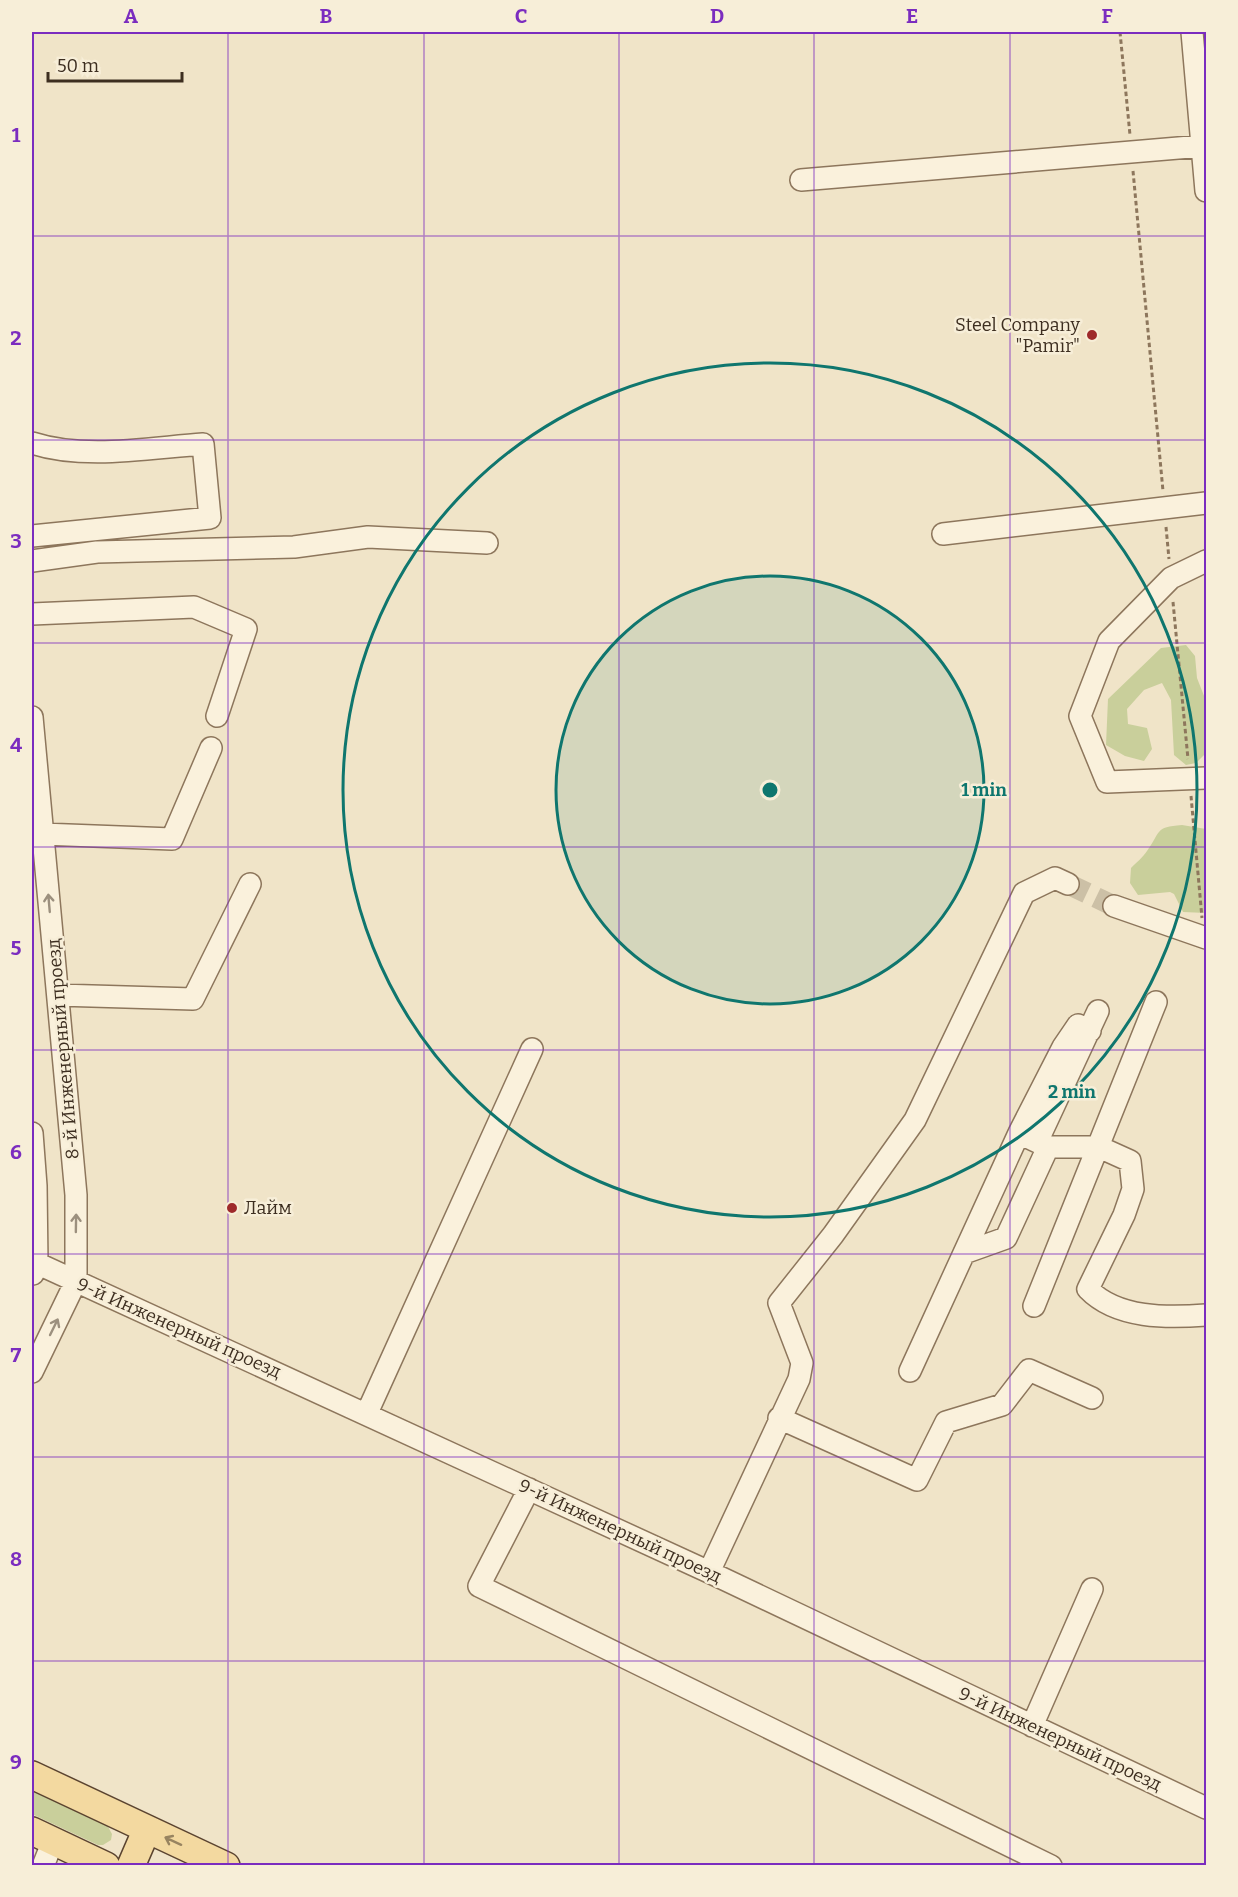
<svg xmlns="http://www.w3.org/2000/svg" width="1238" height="1897" viewBox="0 0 1238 1897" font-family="Bitter,serif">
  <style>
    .green { fill: #c9cf9b }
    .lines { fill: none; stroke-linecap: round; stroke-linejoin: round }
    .minor-tunnel { stroke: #ccc0a6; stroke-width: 21; stroke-dasharray: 21 10; stroke-linecap: butt }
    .minor-casing { stroke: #8d765c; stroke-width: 24 }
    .major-casing { stroke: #5b4430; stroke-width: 30 }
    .path { stroke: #8d765c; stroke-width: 3; stroke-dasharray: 4.5 3; stroke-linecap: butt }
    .minor { stroke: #faf1dc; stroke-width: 21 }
    .major { stroke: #f3d9a0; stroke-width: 27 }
    .oneway { stroke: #9c907e }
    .oneway2 { stroke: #988460 }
    .grid { fill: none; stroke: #7b2cbf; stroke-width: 1.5; stroke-opacity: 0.55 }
    .ring { fill: none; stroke: #0f766e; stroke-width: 3 }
    .poi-dot { fill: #9e2a2b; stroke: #f7eed8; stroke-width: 2 }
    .labels { text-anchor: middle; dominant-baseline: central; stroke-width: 5; stroke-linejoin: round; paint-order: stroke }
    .poi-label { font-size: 18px; fill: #3d2e20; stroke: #f7eed8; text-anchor: end }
    .street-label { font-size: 18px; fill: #3d2e20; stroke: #f7eed8 }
    .centre { fill: #0f766e; stroke: #f7eed8; stroke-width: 3 }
    .ring-label { font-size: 18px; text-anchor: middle; font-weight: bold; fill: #0f766e; stroke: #f7eed8; stroke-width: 5; stroke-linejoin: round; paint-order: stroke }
    .neatline { fill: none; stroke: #7b2cbf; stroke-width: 2 }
    .grid-label { font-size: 20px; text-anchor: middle; font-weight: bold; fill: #7b2cbf }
  </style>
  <rect width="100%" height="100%" fill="#f0e4c8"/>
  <path class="green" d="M1186 645 1195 656 1197 678 1206 701 1205 754 1196 763 1186 765 1174 755 1171 700 1162 683 1144 690 1127 709 1128 724 1147 728 1152 749 1144 761 1125 756 1106 745 1108 699 1161 648Z
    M1182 825 1206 829V913L1183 912 1174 894 1170 892 1138 895 1130 883 1131 868C1136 863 1143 857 1147 851 1161 832 1154 827 1182 825Z
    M32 1790 107 1825 112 1834 111 1840 103 1845H98L32 1814Z"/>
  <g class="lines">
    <path class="minor-tunnel" d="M1068 884 1114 906"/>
    <g class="minor-casing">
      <path id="minor" d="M1192 32 1206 191
        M801 180 1202 146
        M32 443C85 460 148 448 203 444L210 518 32 536
        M943 534 1206 503
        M32 561 97 552 294 547 368 537 487 543
        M1206 561 1171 578 1109 641 1080 716 1107 782 1206 778
        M32 614 194 607 246 629 217 716
        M32 717 76 1195V1281L32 1372
        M42 834 172 839 211 748
        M1114 906 1206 938
        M58 995 193 999 250 884
        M32 1133 36 1186 37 1263 33 1274
        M1019 1133 1048 1147H1099L1130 1161 1133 1189 1124 1215 1088 1289C1117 1319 1168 1318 1206 1315
        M1038 1140 1098 1011
        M964 1253 1006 1238 1048 1147
        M32 1261 709 1572 1206 1808
        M1034 1306 1156 1002
        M910 1371 1019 1133 1063 1047 1078 1025 1090 1031
        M367 1413 532 1049
        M779 1418 917 1480 946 1422 1002 1405 1029 1370 1092 1398
        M529 1489 479 1586 1051 1866
        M709 1572 799 1379 802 1363 779 1303 833 1235 915 1120 1024 893 1055 878 1068 884
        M1032 1726 1092 1589
        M43 1866 53 1841"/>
    </g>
    <g class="major-casing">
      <path id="major" d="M32 1775 226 1866
        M32 1831 106 1866
        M131 1866 147 1829"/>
    </g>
    <path class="path" d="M1120 32 1130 135
      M1133 171 1163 491
      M1166 527 1169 559
      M1173 602 1188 759
      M1191 796 1202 918"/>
    <use href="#minor" class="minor"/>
    <use href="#major" class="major"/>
  </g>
  <defs><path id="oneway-shaft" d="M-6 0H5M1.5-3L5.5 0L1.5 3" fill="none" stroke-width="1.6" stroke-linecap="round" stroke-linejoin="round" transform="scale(1.5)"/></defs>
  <g class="oneway">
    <use href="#oneway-shaft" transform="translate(49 903) rotate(-95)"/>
    <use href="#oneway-shaft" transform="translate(76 1223) rotate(-89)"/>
    <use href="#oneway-shaft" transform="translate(54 1327) rotate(-64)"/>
  </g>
  <use class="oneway2" href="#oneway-shaft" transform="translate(173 1841) rotate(-155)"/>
  <path class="grid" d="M228 32V1866M424 32V1866M619 32V1866M814 32V1866M1010 32V1866M32 236H1206M32 440H1206M32 643H1206M32 847H1206M32 1050H1206M32 1254H1206M32 1457H1206M32 1661H1206"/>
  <circle cx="770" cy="790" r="214" fill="#0f766e" fill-opacity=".12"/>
  <g class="ring">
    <circle cx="770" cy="790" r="214"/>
    <circle cx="770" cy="790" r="427"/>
  </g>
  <g class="poi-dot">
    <circle cx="1092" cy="335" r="6"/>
    <circle cx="232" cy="1208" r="6"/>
  </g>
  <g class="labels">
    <g class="poi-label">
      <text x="1080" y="325">Steel Company<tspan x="1080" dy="21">"Pamir"</tspan></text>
      <text x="244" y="1208" text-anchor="start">Лайм</text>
    </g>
    <g class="street-label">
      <text transform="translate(63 1049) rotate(-95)">8-й Инженерный проезд</text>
      <text transform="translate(179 1328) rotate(24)">9-й Инженерный проезд</text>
      <text transform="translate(620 1531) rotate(25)">9-й Инженерный проезд</text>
      <text transform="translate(1060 1739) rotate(25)">9-й Инженерный проезд</text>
    </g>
  </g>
  <circle cx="770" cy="790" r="9" class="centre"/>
  <g class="ring-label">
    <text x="984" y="796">1 min</text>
    <text x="1072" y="1098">2 min</text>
  </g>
  <rect width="1238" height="1897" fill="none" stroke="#f7eed8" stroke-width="66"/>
  <path d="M48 72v9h134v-9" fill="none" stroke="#3d2e20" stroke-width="3"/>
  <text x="57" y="72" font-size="18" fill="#3d2e20" stroke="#f7eed8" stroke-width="4.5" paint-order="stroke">50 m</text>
  <rect x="33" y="33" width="1172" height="1831" class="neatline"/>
  <g class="grid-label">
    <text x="131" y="23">A</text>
    <text x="326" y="23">B</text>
    <text x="521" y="23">C</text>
    <text x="717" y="23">D</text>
    <text x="912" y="23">E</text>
    <text x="1107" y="23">F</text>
    <text x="16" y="142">1</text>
    <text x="16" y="345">2</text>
    <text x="16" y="548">3</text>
    <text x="16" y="752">4</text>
    <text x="16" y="955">5</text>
    <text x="16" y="1159">6</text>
    <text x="16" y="1362">7</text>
    <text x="16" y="1566">8</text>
    <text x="16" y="1769">9</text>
  </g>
</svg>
